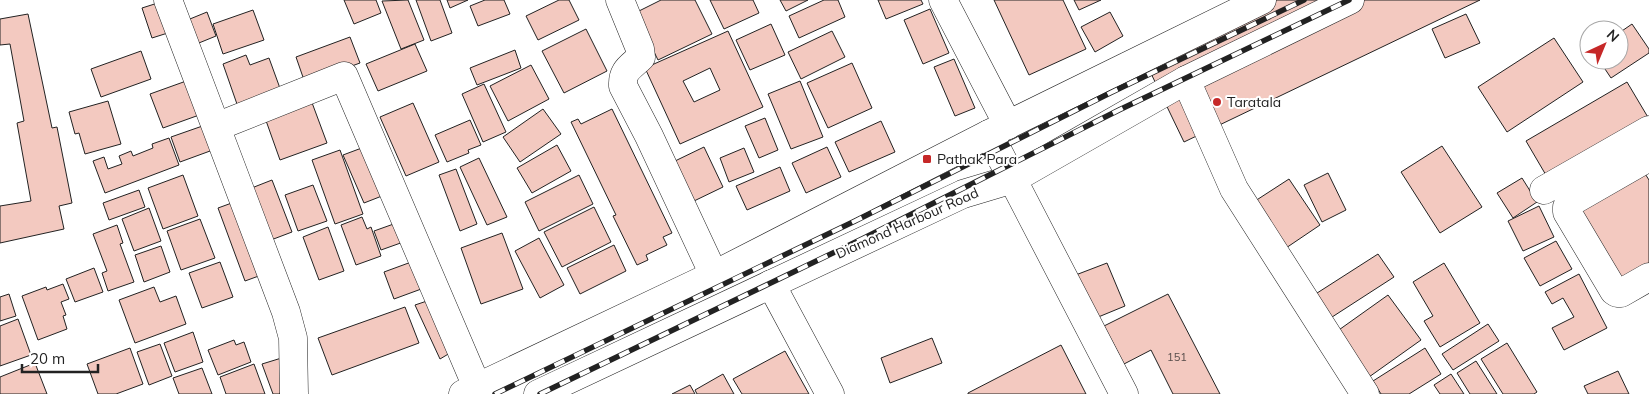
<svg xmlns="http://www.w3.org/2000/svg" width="1649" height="394" viewBox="0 0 1649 394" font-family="Mulish,sans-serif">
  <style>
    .building { fill: #f3c9c0; stroke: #222; fill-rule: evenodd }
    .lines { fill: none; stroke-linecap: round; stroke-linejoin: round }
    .minor-casing { stroke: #222; stroke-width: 29 }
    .highway-casing { stroke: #222; stroke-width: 29 }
    .minor { stroke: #fff; stroke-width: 28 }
    .highway { stroke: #fff; stroke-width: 28 }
    .rail-casing { stroke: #222; stroke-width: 5.5 }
    .rail { stroke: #fff; stroke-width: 4; stroke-dasharray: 11; stroke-linecap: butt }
    .poi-dot { fill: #c62828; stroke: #fff; stroke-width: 2 }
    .labels { text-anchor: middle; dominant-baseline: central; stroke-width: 4; stroke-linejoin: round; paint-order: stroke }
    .number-label { font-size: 11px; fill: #564c4a }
    .poi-label { font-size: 14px; fill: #222; stroke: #fff; text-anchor: start }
    .street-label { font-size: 14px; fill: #222; stroke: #fff }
  </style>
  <rect width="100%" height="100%" fill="#fff"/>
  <path class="building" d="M344 0H376L381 13 354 24Z
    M408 0 424 40 401 49 382 1Z
    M416 0H440L452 33 431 41Z
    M447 0H468L450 8Z
    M485 0H504L510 14 478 26 470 6Z
    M559 0H569L579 20 538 40 526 16Z
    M661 0H695L712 34 658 60 635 13Z
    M710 0H753L759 13 724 29Z
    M780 0H808L786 11Z
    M824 0H838L845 17 799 38 789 16Z
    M878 0H921L923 4 886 19Z
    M994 0H1063L1086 49 1029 75Z
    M1074 0H1101L1079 10Z
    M1273 0H1480L1184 142 1145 61Z
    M164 1 174 31 152 38 142 8Z
    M930 9 949 53 923 64 904 20Z
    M253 10 264 40 223 54 213 24Z
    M207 12 216 36 194 45 185 21Z
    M1110 12 1123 36 1095 52 1081 27Z
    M28 14 52 128 57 127 72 203 59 206 64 229 0 243V206L31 201 17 123 24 121 10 44 0 45V19Z
    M1466 14 1480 43 1445 58 1432 29Z
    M771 24 785 55 750 70 736 40Z
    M1632 24 1649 49V53L1611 78 1599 60H1619V33Z
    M586 29 607 71 564 93 542 51Z
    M728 31 763 107 680 144 645 68ZM710 68 720 90 694 102 683 81Z
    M832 31 845 57 801 79 788 52Z
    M350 37 360 63 305 83 296 57Z
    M1554 38 1583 82 1507 132 1478 87Z
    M415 44 427 71 378 91 366 64Z
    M515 50 521 68 477 85 470 68Z
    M141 51 151 79 101 97 91 69Z
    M246 55 250 65 269 58 281 91 238 107 223 64Z
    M954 59 975 108 955 116 934 67Z
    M852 63 872 108 828 128 807 83Z
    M531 65 549 99 508 121 490 86Z
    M189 80 202 114 163 128 150 94Z
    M800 81 823 137 791 149 768 94Z
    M1627 82 1649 119 1550 182 1526 141Z
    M484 84 506 132 483 142 462 94Z
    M311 100 327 143 280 160 264 115Z
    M108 101 121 144 85 154 79 133 75 134 69 112Z
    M413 103 439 162 406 176 380 117Z
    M543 109 561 134 520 162 503 137Z
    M612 109 672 233 663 237 667 245 646 255 648 260 637 265 613 216 616 215 571 122 578 119 581 124Z
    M765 118 778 150 759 158 745 126Z
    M470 120 481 145 468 150 469 153 447 162 435 135Z
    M881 121 895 152 849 172 835 142Z
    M211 123 221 147 180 162 171 137Z
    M169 138 179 165 105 193 93 161 104 157 108 169 122 164 119 156 131 151 133 156 153 148 152 144Z
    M557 145 571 171 532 193 517 168Z
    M367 146 387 194 364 203 343 155Z
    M1442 146 1482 207 1440 233 1401 172Z
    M704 147 723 187 694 201 675 161Z
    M827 147 841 177 806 193 792 163Z
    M744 148 754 172 729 182 720 158Z
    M340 150 363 214 335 224 312 160Z
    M479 158 507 217 487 225 460 167Z
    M780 167 790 191 747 210 736 186Z
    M456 169 477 224 460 231 439 175Z
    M1642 169 1649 180V272L1617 290 1571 210Z
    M1328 173 1346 210 1322 222 1304 185Z
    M183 175 198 216 163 229 148 188Z
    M579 175 593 204 539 231 525 202Z
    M1522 178 1537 202 1513 218 1497 193Z
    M1289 179 1320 225 1283 250 1252 203Z
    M272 180 292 232 263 243 244 191Z
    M313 185 327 221 298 231 285 195Z
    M139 190 145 207 109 220 103 203Z
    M240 200 267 273 245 281 218 208Z
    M1539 206 1554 237 1523 251 1508 221Z
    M594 207 611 242 562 267 544 232Z
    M149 208 161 241 134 251 122 219Z
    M362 217 367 229 371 227 381 256 356 265 341 225Z
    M200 219 215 258 181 270 167 231Z
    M402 221 409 240 381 250 374 231Z
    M117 225 123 243 120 244 134 282 108 291 102 273 107 271 93 234Z
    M328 227 344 271 319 280 303 237Z
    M502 233 523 289 481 304 461 248Z
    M539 238 564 285 540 298 515 251Z
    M1556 241 1572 269 1540 286 1524 258Z
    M614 245 626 271 580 294 567 268Z
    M161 246 170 272 144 282 135 255Z
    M1378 254 1394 277 1329 319 1314 295Z
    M414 261 424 288 394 299 384 272Z
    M220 262 233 297 202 308 189 273Z
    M1107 263 1125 306 1091 320 1073 276Z
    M1444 263 1480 323 1440 347 1424 321 1433 316 1413 282Z
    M94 268 103 292 75 302 66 279Z
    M1579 274 1607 328 1564 350 1552 328 1574 317 1563 298 1552 304 1545 292Z
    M63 284 69 299 61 302 66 315 63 316 67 329 38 340 22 296 46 287 47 290Z
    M154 287 160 302 176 296 186 324 135 343 119 300Z
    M9 294 16 316 0 321V297Z
    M1168 294 1220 394H1173L1151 350 1124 364 1104 326Z
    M1388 295 1421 340 1369 377 1336 332Z
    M433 299 455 350 440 359 415 305Z
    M405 307 419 343 332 375 318 338Z
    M18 319 31 355 0 366V326Z
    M1488 324 1499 341 1453 370 1442 354Z
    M193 332 203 362 175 372 164 343Z
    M932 338 942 363 890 383 881 358Z
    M234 340 236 345 244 342 251 362 218 375 208 350Z
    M1507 343 1537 392 1534 394H1503L1481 359Z
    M160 344 172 376 149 385 137 352Z
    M1061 345 1086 394H968V393Z
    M130 348 143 384 116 394H98L87 364Z
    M1425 348 1441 374 1409 394H1381L1373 381Z
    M785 351 809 394H742L733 379Z
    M288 356 280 394H273L262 364Z
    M1476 361 1497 394H1470L1457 373Z
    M35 363 47 394H0V377Z
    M254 364 265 394H226L220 377Z
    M202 368 212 394H179L173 378Z
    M1618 371 1629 394H1588L1584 386Z
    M723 374 734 394H697L695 390Z
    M1451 374 1464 394H1440L1434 385Z
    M690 385 695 394H672Z"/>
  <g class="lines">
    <g class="minor-casing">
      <path id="minor" d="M168 0 286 312 293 338 294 394
        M620 0 640 49 641 57C631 67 622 70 623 86L649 136 714 275
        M943 0 1008 125
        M1186 80 1234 189 1365 394
        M216 127 344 76 477 387
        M989 134 1124 394
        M1649 157 1569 203 1567 207V212L1614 291 1617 293H1621L1649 277
        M1544 190 1649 130
        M771 284 830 394"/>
    </g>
    <g class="highway-casing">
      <path id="highway" d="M463 394 714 275 989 134 1262 0
        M538 394 963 194 1013 179 1186 80 1350 0"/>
    </g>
    <use href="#minor" class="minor"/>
    <use href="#highway" class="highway"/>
    <g class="rail-casing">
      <path id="rail" d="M495 394 855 221 1110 93 1304 0
        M540 394 864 238 1119 110 1349 0"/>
    </g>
    <use href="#rail" class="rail"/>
  </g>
  <g class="poi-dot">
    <circle cx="1217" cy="102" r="5"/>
    <rect x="922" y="154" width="10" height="10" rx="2.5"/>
  </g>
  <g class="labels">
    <g class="number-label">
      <text x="1177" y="357">151</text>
    </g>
    <g class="poi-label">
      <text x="1227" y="102">Taratala</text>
      <text x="937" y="159">Pathak Para</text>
    </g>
    <g class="street-label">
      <text transform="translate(907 223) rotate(-24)">Diamond Harbour Road</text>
    </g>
  </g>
  <g transform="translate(1604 45) rotate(44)"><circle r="24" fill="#ffffff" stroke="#a7a7a7"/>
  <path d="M0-4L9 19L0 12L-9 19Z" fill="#c62828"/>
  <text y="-8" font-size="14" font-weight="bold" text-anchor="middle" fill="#222222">N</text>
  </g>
  <path d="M22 364v8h76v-8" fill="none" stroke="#222222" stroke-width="2.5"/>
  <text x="30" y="364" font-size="15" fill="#222222" stroke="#ffffff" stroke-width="4" paint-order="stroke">20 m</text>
</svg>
